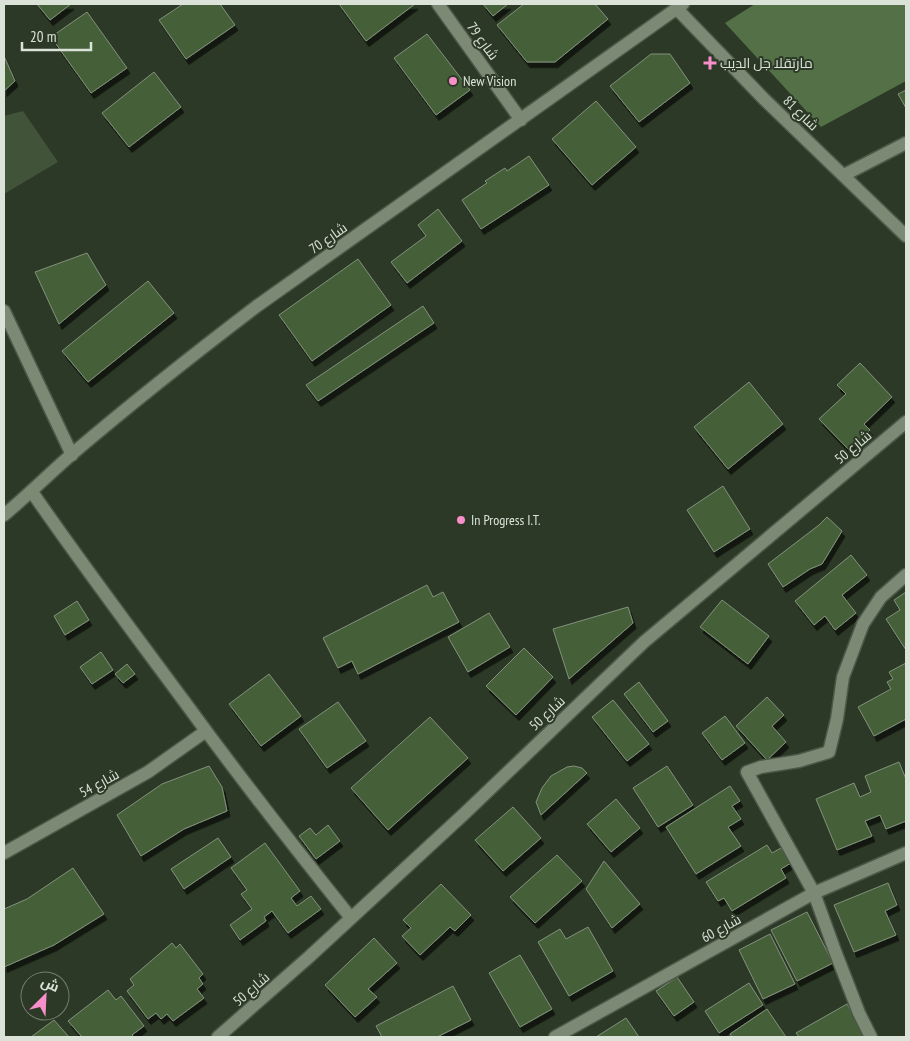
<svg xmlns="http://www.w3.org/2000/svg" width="910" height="1041" viewBox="0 0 910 1041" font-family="'PT Sans Narrow',Cairo,sans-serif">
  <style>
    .green { fill: #415339 }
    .forest { fill: #537046 }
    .building { fill: #456138; stroke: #82917c; filter: url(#shadow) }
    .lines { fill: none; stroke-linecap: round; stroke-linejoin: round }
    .minor-casing { stroke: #4c5747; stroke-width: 15 }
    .minor { stroke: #7b8975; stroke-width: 12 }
    .poi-dot { fill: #f98fca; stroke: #2c3927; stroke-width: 2 }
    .labels { text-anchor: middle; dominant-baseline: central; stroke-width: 4; stroke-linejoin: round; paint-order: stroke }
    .street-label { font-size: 14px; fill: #dbe3d8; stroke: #2c3927 }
    .poi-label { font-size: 14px; fill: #dbe3d8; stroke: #2c3927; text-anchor: start }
  </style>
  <defs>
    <filter id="shadow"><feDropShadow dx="3" dy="5.5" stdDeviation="0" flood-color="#0009"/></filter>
  </defs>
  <rect width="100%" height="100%" fill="#2c3927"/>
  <path class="green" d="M23 111 58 162 4 194V116Z"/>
  <path class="forest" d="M755 4H906V81L821 127 725 23Z"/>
  <path class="building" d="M37 4H71L50 20Z
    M183 4H220L235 25 186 59 159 20Z
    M339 4H415L366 41Z
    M483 4H508L493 16Z
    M524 4H595L608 19 555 62H527L497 25Z
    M87 12 127 68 91 93 51 37Z
    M427 34 470 90 436 115 394 58Z
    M651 54H670L690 83 639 122 610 86Z
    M4 56 15 81 4 91Z
    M154 72 181 107 129 147 102 113Z
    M906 90V108L898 94Z
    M596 101 636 147 592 185 552 139Z
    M529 156 549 185 481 229 462 200 487 183 485 181 505 168 507 171Z
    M438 209 462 241 407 283 391 262 426 236 418 225Z
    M87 253 106 285 59 324 35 272Z
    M358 259 391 305 312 361 279 315Z
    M148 281 174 313 88 382 62 351Z
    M423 306 434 323 318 401 306 385Z
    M860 363 892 397 864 424 870 430 849 450 819 419 846 394 837 385Z
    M749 382 783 424 728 469 694 427Z
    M723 486 750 529 714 552 687 510Z
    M827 517 842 531 822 564 810 569 783 587 768 564 819 525Z
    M851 555 867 575 842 595 856 613 835 630 825 616 814 625 795 601Z
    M427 585 433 597 443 592 459 622 358 674 352 661 338 668 323 638Z
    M906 592V650L886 619 900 610 894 600Z
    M722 600 769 636 748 664 700 627Z
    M77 601 89 620 65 635 54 616Z
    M628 607 633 623 569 679 553 629Z
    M489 613 510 647 468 672 448 637Z
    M524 648 553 677 516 715 486 686Z
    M101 652 113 670 92 684 80 667Z
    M906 663V719L874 736 858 707 891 689 887 682 893 679 889 672Z
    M127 664 135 674 123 683 115 674Z
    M269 674 301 716 261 746 229 704Z
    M639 682 668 721 653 732 624 694Z
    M767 697 784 715 772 726 786 742 767 760 736 726Z
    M613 700 649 744 627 761 592 717Z
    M338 702 366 741 327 768 299 729Z
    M725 716 745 743 722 760 702 733Z
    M430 717 468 758 388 830 351 788Z
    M899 762 906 779V821L886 829 880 815 865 821 872 836 837 850 816 799 854 783 860 797 871 792 865 776Z
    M209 766 222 787 227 811 184 829 141 856 117 815 162 784Z
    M574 766 582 768 587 773 541 815 536 802 542 788 551 776 567 767Z
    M667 766 693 805 658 827 633 788Z
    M730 786 740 801 732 806 741 819 728 827 741 846 696 874 666 827Z
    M616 799 640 828 611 852 587 824Z
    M513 807 541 838 503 871 475 840Z
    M328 825 340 841 316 859 299 836 310 828 316 835Z
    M218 838 231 857 184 889 171 869Z
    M265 843 300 891 291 898 297 906 311 896 321 909 288 933 272 911 264 917 266 921 240 940 230 925 252 909 241 894 247 890 231 868Z
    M767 845 772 853 781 848 791 863 781 869 786 878 732 911 724 898 718 901 706 882Z
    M557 855 582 881 535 923 510 897Z
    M604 861 640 904 612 928 586 889Z
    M73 868 104 914 54 945 4 967V909L27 899Z
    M888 883 897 905 885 911 896 935 854 952 834 905Z
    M441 884 471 915 455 931 450 927 420 955 402 936 411 928 403 920Z
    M807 912 833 963 797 981 771 930Z
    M588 927 613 971 569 996 538 942 560 929 566 939Z
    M770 934 795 984 763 999 739 950Z
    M374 938 397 963 368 989 377 997 355 1017 325 985Z
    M172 943 176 948 180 944 203 974 199 978 203 984 197 989 204 998 173 1021 167 1014 161 1019 156 1013 148 1019 127 991 134 985 130 979Z
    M520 955 552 1009 520 1027 489 973Z
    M677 977 694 1002 674 1016 656 991Z
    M749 983 763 1005 719 1033 705 1011Z
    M453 986 471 1020 437 1037H382L376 1026Z
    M108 990 116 1000 121 996 144 1026 132 1035 134 1037H82L68 1021Z
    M847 1004 866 1037H799L796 1033Z
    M767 1009 786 1037H732L730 1034Z
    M626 1018 639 1037H596Z
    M54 1020 69 1037H31Z"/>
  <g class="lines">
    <g class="minor-casing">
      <path id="minor" d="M438 4 521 120
        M677 9 764 99 906 236
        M844 175 906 143
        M4 311 72 455
        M32 492C81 563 133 632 184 701 238 775 294 847 351 918
        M4 515C27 496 49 474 72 454 132 403 194 354 257 306L683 4
        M4 853 148 772 206 731
        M218 1037 309 957 464 814 644 642 906 422
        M555 1037 814 893 906 853
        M871 1037 859 1013 835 951 814 893 747 772 761 767 799 761 829 752 837 719 843 677 863 624 881 597 906 575"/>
    </g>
    <use href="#minor" class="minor"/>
  </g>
  <g class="poi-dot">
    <path d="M707.5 55.5h5v5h5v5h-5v5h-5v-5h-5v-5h5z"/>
    <circle cx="453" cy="81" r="5"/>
    <circle cx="461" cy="520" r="5"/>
  </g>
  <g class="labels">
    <g class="street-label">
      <text transform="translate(483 41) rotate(54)">شارع 79</text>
      <text transform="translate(801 113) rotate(44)">شارع 81</text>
      <text transform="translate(328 238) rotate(-35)">شارع 70</text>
      <text transform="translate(853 447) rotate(-40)">شارع 50</text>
      <text transform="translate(547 713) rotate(-43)">شارع 50</text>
      <text transform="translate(99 783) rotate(-29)">شارع 54</text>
      <text transform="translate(721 928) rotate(-29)">شارع 60</text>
      <text transform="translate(251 989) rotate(-41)">شارع 50</text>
    </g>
    <g class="poi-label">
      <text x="720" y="63">مارتقلا جل الديب</text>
      <text x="463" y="81">New Vision</text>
      <text x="471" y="520">In Progress I.T.</text>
    </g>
  </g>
  <rect width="910" height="1041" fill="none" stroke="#dbe3d8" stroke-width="10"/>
  <g transform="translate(45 996) rotate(24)"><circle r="24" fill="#2c3927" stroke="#727d6e"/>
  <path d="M0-4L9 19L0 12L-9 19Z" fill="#f98fca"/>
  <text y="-8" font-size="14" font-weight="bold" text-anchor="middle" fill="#dbe3d8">ش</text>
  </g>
  <path d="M22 42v8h69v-8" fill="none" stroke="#dbe3d8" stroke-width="2.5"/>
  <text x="30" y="42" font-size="15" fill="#dbe3d8" stroke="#2c3927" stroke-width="4" paint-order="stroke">20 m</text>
</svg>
